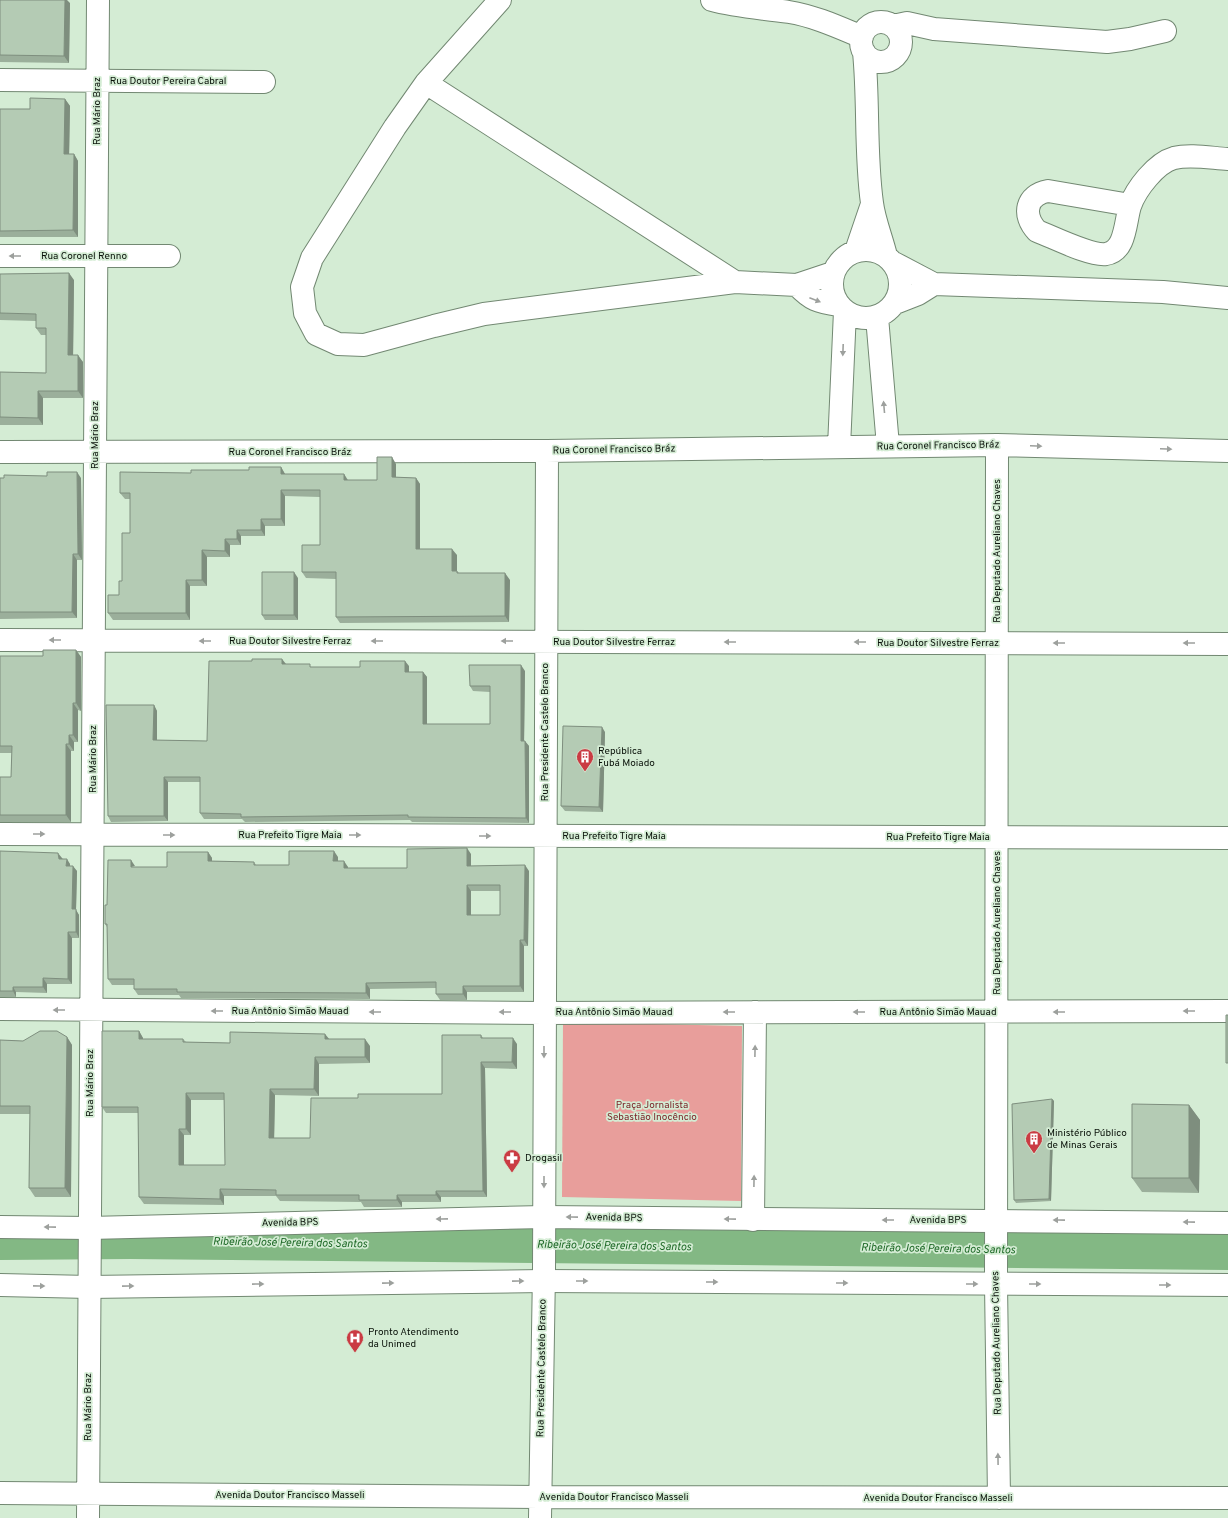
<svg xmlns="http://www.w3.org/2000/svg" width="1228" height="1518" viewBox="0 0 1228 1518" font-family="Overpass,sans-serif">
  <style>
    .green { fill: #e89e9b }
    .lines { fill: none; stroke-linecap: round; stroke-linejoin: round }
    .river { stroke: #83b884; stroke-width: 36 }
    .minor-casing { stroke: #728872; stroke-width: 24 }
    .major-casing { stroke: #728872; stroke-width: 24 }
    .minor { stroke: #fff; stroke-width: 22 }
    .major { stroke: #fff; stroke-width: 22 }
    .wall { fill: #9baf9b; fill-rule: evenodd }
    .shaded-wall { fill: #7e8e7e }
    .building { fill: #b4cbb4; stroke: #7e8e7e; fill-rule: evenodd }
    .oneway { fill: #9da09d }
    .labels { text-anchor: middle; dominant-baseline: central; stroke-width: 3.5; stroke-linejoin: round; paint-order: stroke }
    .street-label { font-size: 10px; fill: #091109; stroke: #d4ecd4 }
    .poi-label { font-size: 10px; fill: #091109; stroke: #d4ecd4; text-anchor: start }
    .park-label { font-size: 10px; fill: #791f24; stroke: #d4ecd4 }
    .water-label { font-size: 11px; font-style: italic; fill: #1d6826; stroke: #d4ecd4 }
  </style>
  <rect width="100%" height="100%" fill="#d4ecd4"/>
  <path class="green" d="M563 1022 742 1026 741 1201 562 1197Z"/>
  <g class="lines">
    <path class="river" d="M0 1242 130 1241 1228 1252"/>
    <g class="minor-casing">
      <path id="minor" d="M500 0 426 83 395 127 312 258 302 287 305 313 316 334 338 344 364 345 434 326 484 314 735 282 797 285 833 273
        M712 0C737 7 763 8 789 12 814 16 838 27 862 37
        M861 42a20 20 0 1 1 40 0a20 20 0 1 1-40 0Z
        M893 26 907 23 934 29 1107 42 1130 39 1165 31
        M864 52C869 102 865 153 872 203 874 220 882 239 886 256
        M0 80 264 82
        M426 83 735 282
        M1130 205 1048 191C1026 195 1022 215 1037 231 1053 237 1090 256 1106 254 1126 251 1125 222 1130 206 1136 189 1156 163 1174 158 1190 154 1211 158 1228 159
        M832 284a34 34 0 1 1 68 0a34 34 0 1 1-68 0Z
        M856 251 872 204
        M0 256H169
        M894 263 934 284 1163 292 1228 298
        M797 285C811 300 818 302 839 305
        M895 303 918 294 934 284
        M877 317 888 446
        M997 445 996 1284 999 1498
        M839 447 845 311
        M0 452 547 451 997 445 1228 451
        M0 640 1228 644
        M0 834 1228 838
        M0 1009 544 1013 1228 1011
        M753 1220 755 1012
        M0 1493 540 1497 1228 1498
        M88 1518 98 0
        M540 1518 544 1271 547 451"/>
    </g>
    <g class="major-casing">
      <path id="major" d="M0 1227 89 1228 544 1217 1228 1223
        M0 1285 89 1287 543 1281 1228 1285"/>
    </g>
    <use href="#minor" class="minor"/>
    <use href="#major" class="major"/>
  </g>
  <path class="wall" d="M0 0 70 3 69 63 0 62Z
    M65 99 70 106 69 154H74L78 161V237H0V109H30Z
    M0 274 74 280 73 355 83 362V398H43V425H0V372L46 373V335H41L36 328V321L0 320Z
    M396 464V477L416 478 420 484V549L457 555V571L459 573 510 580 509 622 340 623 336 617V579L306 578 302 572 320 545V497L285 496V526H265V536H241V545H230V557H207V586H190V620H113L108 613 119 595 122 581 130 533V499H125L120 493 191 473 249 470 281 467 285 474H344L348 480H377Z
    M0 478H81L82 560H77V618L0 619Z
    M298 578V620H265L262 615Z
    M76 650 81 657V711L78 710V742H74V751H71V822H0V777H11L12 753H0V656H43Z
    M286 664 312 667H360L409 666V672H423L427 677V724H490V692L473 691 470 686 525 671 524 741 529 746V823L412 822 410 820 245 822 242 819H204L200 813V782H168V821L111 822 108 816 154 705 157 711V740L207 741Z
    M605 732 603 812 565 811 561 806Z
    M0 851 62 858 70 864V866L77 871 76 910 79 915V938H72V984H47V993L16 992V997H0Z
    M208 852 212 858V861L254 862 256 865H289L338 857V861L348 867V868H407L471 854V866L529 871 528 946H524V992H467V1000H440L436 994V988L370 989V999L181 998 179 995H138L134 989V985H112L108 979 107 927 105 924 107 905 135 867H167ZM471 891H500V915H471Z
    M139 1031 143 1038V1039H183L186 1042 230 1043 329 1039 370 1046V1063L319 1064V1096L275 1095 274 1138H310L358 1098 442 1094 481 1035 483 1038 517 1044V1069L485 1068 487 1197H441V1202H402V1207H364L361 1202 280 1201 276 1196H224V1205L144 1204 139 1197 138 1113H106L102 1107ZM191 1100H224L225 1165H184V1135H191Z
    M67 1037 72 1045 71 1197H35L29 1188 30 1114H0V1040L23 1041Z
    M1052 1099 1054 1101 1051 1201 1016 1203 1014 1200Z
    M1189 1105 1200 1120 1199 1193 1142 1192 1132 1178Z"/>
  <path class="shaded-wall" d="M65 0H67L70 3 69 63 64 56Z
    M65 99 70 106 69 161 64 154Z
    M74 154 78 161V237L73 230Z
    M69 273 74 280 73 362 68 355Z
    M78 355 83 362V398L78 391Z
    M38 391 43 398V425L38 418Z
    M392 457 396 464V484L392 477Z
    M281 467 285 474V481L281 474Z
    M77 472 81 478 82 560 78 554Z
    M344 474 348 481 344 480Z
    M416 478 420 484V556L416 549Z
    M281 490 285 496V526L281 519Z
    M261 519 265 526V536L261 530Z
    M237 530 241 536V545L237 539Z
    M225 539 230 545V557L225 551Z
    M452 549 457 555V578L452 571Z
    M202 550 207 557V586L202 580Z
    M73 554 77 560V618L72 612Z
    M294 572 298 578V620L294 615Z
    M505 573 510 580 509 622 505 616Z
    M186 580 190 586V620L186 613Z
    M76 650 81 657V711L76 703Z
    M282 659 286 664H282Z
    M405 661 409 666V677L405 672Z
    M521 665 525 671 524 746 521 741Z
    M423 672 427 677V729L423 724Z
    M73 703 78 710V742L73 735Z
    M154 705 157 711V746L153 740Z
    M602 727 605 732 603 812 599 807Z
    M69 735 74 742V751L69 744Z
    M525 741 529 746V823L526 818Z
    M66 744 71 751V822L66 815Z
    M164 777 168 782V821L164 816Z
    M467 848 471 854V872L467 866Z
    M334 851 338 857V867L333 861Z
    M208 852 212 858V867L208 861Z
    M58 853 62 858V864L59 859Z
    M67 859 70 864V871L66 866Z
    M131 860 135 866 131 867Z
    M344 861 348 867V873L344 868Z
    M525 865 529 871 528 946 524 940Z
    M73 866 77 871 76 910 79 915V938L76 932 72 909Z
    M467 885 471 891V921L467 915Z
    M68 932 72 938V984L68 979Z
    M520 940 524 946V992L520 986Z
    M43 978 47 984V993L43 987Z
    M366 983 370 989V999L366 993Z
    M463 986 467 992V1000L463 994Z
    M13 987 16 992V997L13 991Z
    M139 1031 143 1038V1046L139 1039Z
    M325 1034 330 1040 325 1039Z
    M67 1037 72 1045 71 1197 65 1188Z
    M513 1038 517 1044V1069L512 1062Z
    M365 1039 370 1046V1063L365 1057Z
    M315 1057 319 1064V1096L314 1089Z
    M481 1062 485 1068 487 1197 483 1191Z
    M270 1089 275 1095 274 1145 269 1138Z
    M186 1093 191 1100V1135L186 1129Z
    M1052 1099 1054 1101 1051 1201 1049 1199Z
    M1189 1105 1200 1120 1199 1193 1189 1178Z
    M179 1129 184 1135V1172L179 1165Z
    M220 1189 224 1196V1205L220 1199Z
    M436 1191 441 1197V1202L436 1195Z
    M397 1195 402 1202V1207L397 1200Z"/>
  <path class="building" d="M0 0H65L64 56 0 55Z
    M30 98 65 99 64 154H74L73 230 0 231V109H30Z
    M69 273 68 355H78V391H38V418L0 417V372L46 373V328H36V314L0 313V274Z
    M377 457H392V477L416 478V549H452V571H457V573H505V616L336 617V572H302V545H320V490H281V519H261V530H237V539H225V551L202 550V580H186V613H108V595H119V581H122V533H130V493H120V472L191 473V470H249V467H281V474H344V480H377Z
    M47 472H77L78 554H73L72 612H0V478H4V475L47 476Z
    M262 572H294V615H262Z
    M43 650H76V703H73V735H69V744H66V815H0V777H11L12 746H0V656H43Z
    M252 659H282V664H310V667H360V661H405V672H423V724H490V686H470L469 665H521V741H525L526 818 408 817V815L241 817V814L200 813V777H164V816H108L106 705H154L153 740 207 741 209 661H252Z
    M563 726 602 727 599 807 561 806Z
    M467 848V866L525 865 524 940H520V986H463V994H436V982L366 983V993L177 992V989H134V979H108L107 924H105V905H107L108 860H131V867H167V852H208V861L254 862V865H289V851H334L333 861H344V868H407V849ZM467 885H500V915H467Z
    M0 851 58 853 59 859H67L66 866H73L72 909H76V932H68V979L43 978V987H13V991H0Z
    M1226 1015H1228V1063H1226Z
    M40 1031H57L67 1037 65 1188H29L30 1106H0V1040L23 1041Z
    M102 1031H139V1039H183V1042L230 1043V1032L325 1034V1039H365V1057H315L314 1089H270L269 1138H310L311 1098H358V1094H442V1035H481V1038H513L512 1062H481L483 1191H436V1195H397V1200H359V1195H276V1190L220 1189V1199L139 1197 138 1107H102ZM186 1093H224L225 1165H179V1129H186Z
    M1052 1099 1049 1199 1014 1200 1012 1104Z
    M1132 1104 1189 1105V1178H1132Z"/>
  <defs><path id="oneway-solid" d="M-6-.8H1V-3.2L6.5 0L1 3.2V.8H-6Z"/></defs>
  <g class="oneway">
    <use href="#oneway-solid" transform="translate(15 256) rotate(180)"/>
    <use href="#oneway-solid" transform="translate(815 300) rotate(21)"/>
    <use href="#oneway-solid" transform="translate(843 350) rotate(92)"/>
    <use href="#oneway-solid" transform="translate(884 407) rotate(-95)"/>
    <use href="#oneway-solid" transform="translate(1036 446) rotate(2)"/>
    <use href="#oneway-solid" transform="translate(1166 449) rotate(2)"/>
    <use href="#oneway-solid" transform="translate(55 640) rotate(-180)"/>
    <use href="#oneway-solid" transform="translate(205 641) rotate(-180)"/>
    <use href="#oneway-solid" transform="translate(377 641) rotate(-180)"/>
    <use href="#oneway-solid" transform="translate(507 641) rotate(-180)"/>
    <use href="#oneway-solid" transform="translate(730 642) rotate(-180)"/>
    <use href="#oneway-solid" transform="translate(860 642) rotate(-180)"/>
    <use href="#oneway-solid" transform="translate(1059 643) rotate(-180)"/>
    <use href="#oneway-solid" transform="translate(1189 643) rotate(-180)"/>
    <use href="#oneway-solid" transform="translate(39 834)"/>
    <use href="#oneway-solid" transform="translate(169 835)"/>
    <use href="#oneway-solid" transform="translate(355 835)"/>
    <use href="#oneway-solid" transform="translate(485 836)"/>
    <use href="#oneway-solid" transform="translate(59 1010) rotate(-180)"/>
    <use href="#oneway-solid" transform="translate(217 1011) rotate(-180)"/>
    <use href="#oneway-solid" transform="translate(1189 1011) rotate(180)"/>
    <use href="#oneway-solid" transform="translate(375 1012) rotate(-180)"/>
    <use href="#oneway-solid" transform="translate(505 1012) rotate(-180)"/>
    <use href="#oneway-solid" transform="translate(729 1012) rotate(180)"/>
    <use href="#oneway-solid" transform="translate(859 1012) rotate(180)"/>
    <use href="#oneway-solid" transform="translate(1059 1012) rotate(180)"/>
    <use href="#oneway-solid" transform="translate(755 1051) rotate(-89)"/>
    <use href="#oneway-solid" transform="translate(544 1052) rotate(90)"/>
    <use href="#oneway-solid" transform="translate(754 1181) rotate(-89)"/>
    <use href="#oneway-solid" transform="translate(544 1182) rotate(90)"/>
    <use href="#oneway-solid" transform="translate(572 1217) rotate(-179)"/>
    <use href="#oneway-solid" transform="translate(442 1219) rotate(179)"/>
    <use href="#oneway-solid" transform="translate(730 1219) rotate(-179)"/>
    <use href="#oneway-solid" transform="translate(888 1220) rotate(-180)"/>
    <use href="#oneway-solid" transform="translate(1059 1220) rotate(-179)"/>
    <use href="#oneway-solid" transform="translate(1189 1222) rotate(-179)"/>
    <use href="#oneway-solid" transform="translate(50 1227) rotate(-179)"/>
    <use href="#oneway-solid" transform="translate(518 1281) rotate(-1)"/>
    <use href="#oneway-solid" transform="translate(582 1281)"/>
    <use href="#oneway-solid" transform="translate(712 1282)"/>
    <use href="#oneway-solid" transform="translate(388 1283) rotate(-1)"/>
    <use href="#oneway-solid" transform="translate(842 1283)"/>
    <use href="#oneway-solid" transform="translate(258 1284) rotate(-1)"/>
    <use href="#oneway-solid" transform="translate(972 1284)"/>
    <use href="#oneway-solid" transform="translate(1035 1284)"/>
    <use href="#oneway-solid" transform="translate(1165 1285)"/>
    <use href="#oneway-solid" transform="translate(39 1286) rotate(1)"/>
    <use href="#oneway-solid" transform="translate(128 1286) rotate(-1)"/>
    <use href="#oneway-solid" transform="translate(998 1459) rotate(-91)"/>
  </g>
  <defs>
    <g id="building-pin" transform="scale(0.9)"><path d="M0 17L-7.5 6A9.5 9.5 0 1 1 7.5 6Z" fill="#ca3b43" stroke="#d4ecd4"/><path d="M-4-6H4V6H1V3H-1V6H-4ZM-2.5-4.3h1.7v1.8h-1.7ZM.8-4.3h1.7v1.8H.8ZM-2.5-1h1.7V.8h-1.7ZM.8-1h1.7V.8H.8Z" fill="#fff"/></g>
    <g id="pharmacy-pin" transform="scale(0.9)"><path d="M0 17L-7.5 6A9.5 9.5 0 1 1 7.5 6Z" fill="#ca3b43" stroke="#d4ecd4"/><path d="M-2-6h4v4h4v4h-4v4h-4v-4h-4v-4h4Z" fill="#fff"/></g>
    <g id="hospital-pin" transform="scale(0.9)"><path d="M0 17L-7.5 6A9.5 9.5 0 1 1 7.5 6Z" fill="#ca3b43" stroke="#d4ecd4"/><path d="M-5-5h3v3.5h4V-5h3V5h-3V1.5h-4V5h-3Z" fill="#fff"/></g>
  </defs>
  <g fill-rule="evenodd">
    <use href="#building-pin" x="585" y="757"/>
    <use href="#building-pin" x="1034" y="1139"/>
    <use href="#pharmacy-pin" x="512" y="1158"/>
    <use href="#hospital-pin" x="355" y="1338"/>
  </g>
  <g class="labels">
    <g class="street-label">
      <text x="168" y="81">Rua Doutor Pereira Cabral</text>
      <text transform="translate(97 111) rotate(-90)">Rua Mário Braz</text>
      <text x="84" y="256">Rua Coronel Renno</text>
      <text transform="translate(95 435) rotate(-90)">Rua Mário Braz</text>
      <text transform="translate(938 446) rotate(-1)">Rua Coronel Francisco Bráz</text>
      <text transform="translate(614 450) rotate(-1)">Rua Coronel Francisco Bráz</text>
      <text x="290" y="452">Rua Coronel Francisco Bráz</text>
      <text transform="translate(997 551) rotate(-90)">Rua Deputado Aureliano Chaves</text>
      <text x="290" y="641">Rua Doutor Silvestre Ferraz</text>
      <text x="614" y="642">Rua Doutor Silvestre Ferraz</text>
      <text x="938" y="643">Rua Doutor Silvestre Ferraz</text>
      <text transform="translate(545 732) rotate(-90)">Rua Presidente Castelo Branco</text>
      <text transform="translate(93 759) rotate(-90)">Rua Mário Braz</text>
      <text x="290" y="835">Rua Prefeito Tigre Maia</text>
      <text x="614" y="836">Rua Prefeito Tigre Maia</text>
      <text x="938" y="837">Rua Prefeito Tigre Maia</text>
      <text transform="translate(997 923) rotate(-90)">Rua Deputado Aureliano Chaves</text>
      <text x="290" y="1011">Rua Antônio Simão Mauad</text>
      <text x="614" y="1012">Rua Antônio Simão Mauad</text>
      <text x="938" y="1012">Rua Antônio Simão Mauad</text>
      <text transform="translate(90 1083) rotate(-90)">Rua Mário Braz</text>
      <text transform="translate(614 1218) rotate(1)">Avenida BPS</text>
      <text x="938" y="1220">Avenida BPS</text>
      <text transform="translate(290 1223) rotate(-1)">Avenida BPS</text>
      <text transform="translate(997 1343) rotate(-91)">Rua Deputado Aureliano Chaves</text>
      <text transform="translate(542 1368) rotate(-89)">Rua Presidente Castelo Branco</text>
      <text transform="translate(88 1407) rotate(-90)">Rua Mário Braz</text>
      <text x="290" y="1495">Avenida Doutor Francisco Masseli</text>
      <text x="614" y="1497">Avenida Doutor Francisco Masseli</text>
      <text x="938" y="1498">Avenida Doutor Francisco Masseli</text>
    </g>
    <g class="poi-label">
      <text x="598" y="751">República<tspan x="598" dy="12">Fubá Moiado</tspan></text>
      <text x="1047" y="1133">Ministério Público<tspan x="1047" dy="12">de Minas Gerais</tspan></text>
      <text x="525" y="1158">Drogasil</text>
      <text x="368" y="1332">Pronto Atendimento<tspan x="368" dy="12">da Unimed</tspan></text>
    </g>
    <g class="park-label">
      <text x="652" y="1105">Praça Jornalista<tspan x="652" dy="12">Sebastião Inocêncio</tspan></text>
    </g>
    <g class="water-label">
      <text transform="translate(290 1243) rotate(1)">Ribeirão José Pereira dos Santos</text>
      <text transform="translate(614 1246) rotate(1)">Ribeirão José Pereira dos Santos</text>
      <text transform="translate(938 1249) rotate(1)">Ribeirão José Pereira dos Santos</text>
    </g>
  </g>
</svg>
